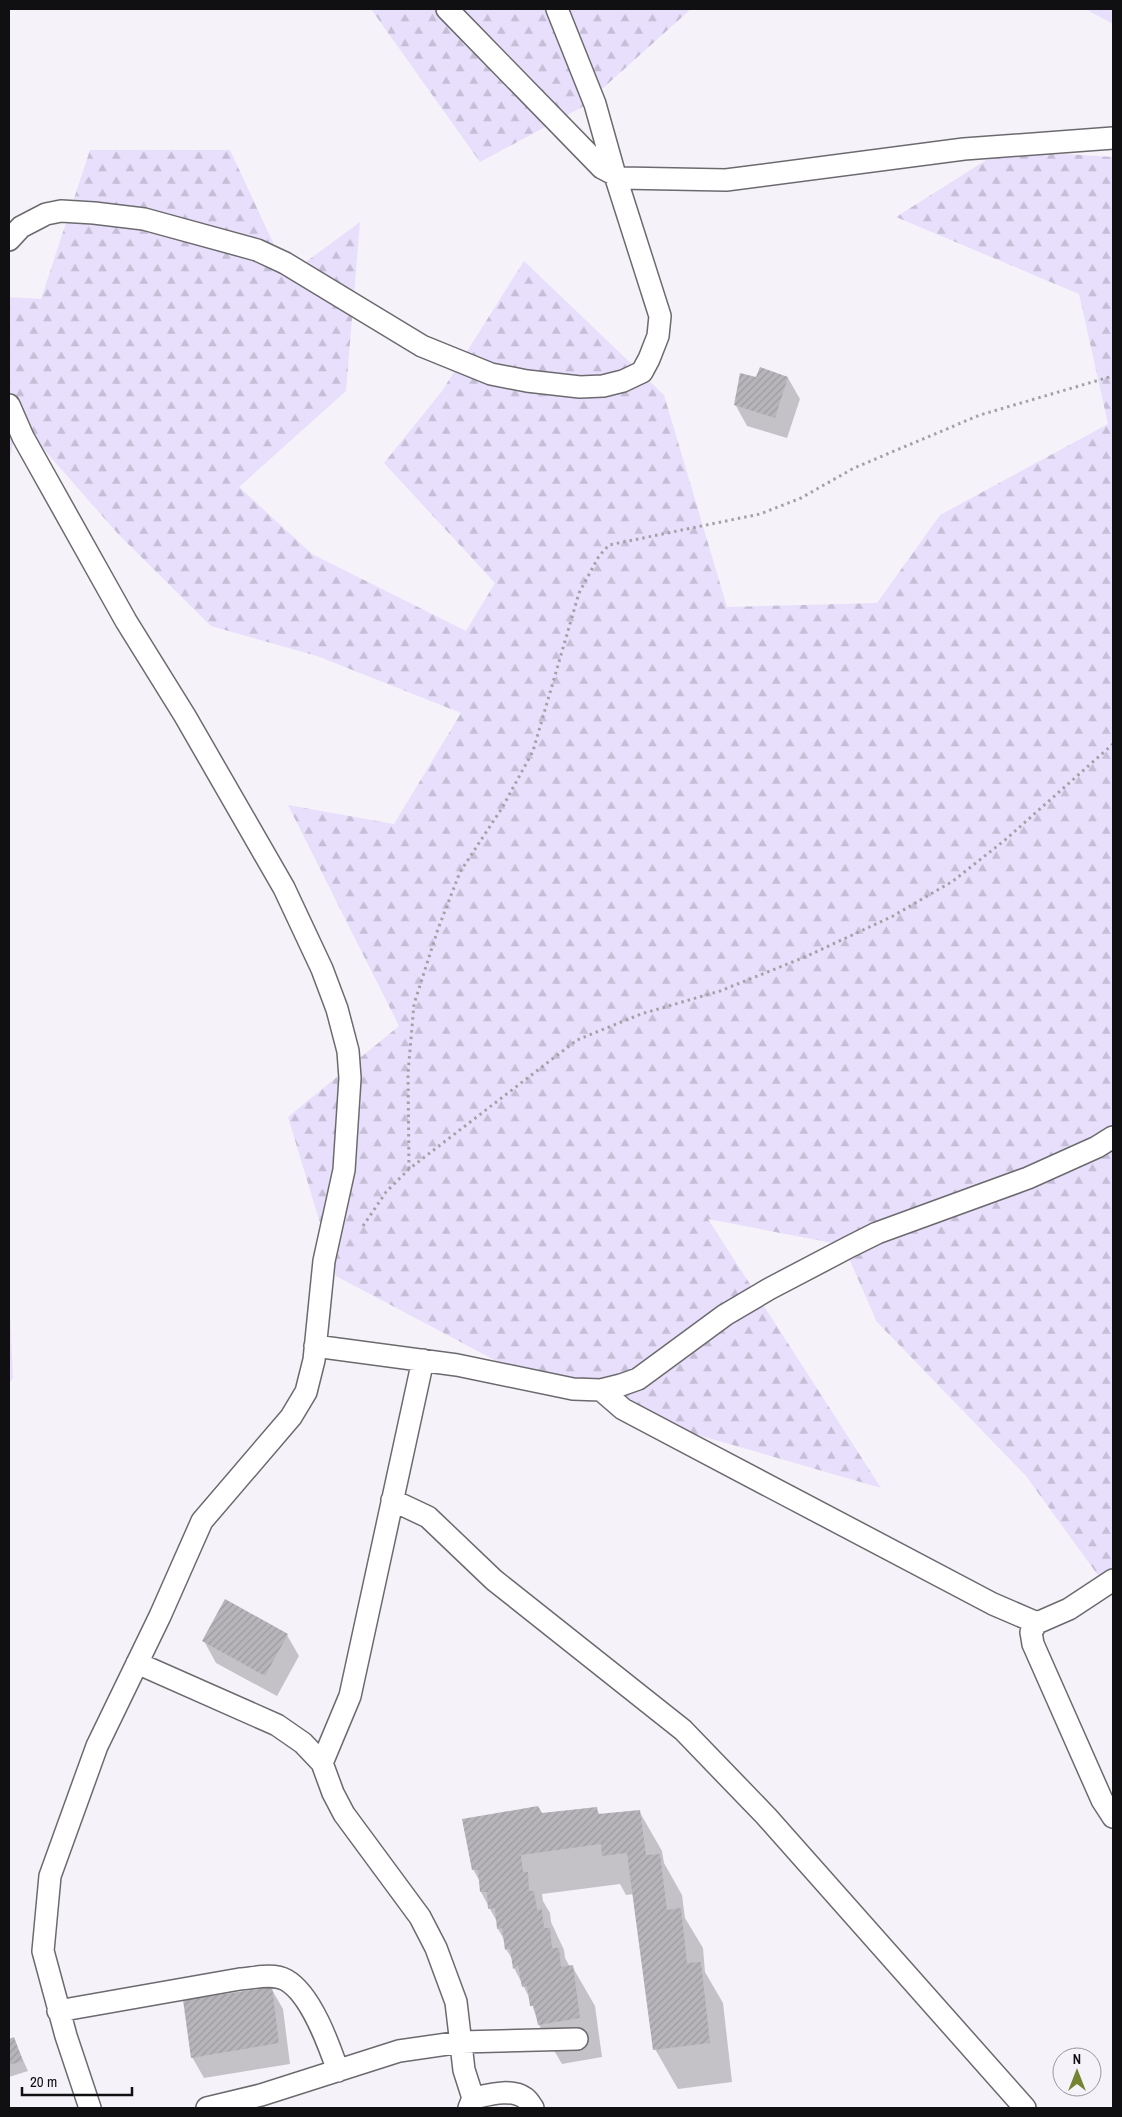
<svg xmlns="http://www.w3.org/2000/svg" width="1122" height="2117" viewBox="0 0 1122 2117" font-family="'Archivo Narrow',sans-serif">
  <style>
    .forest { fill: url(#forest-firs) }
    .shadow { fill: #0003 }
    .building { fill: url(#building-hatch) }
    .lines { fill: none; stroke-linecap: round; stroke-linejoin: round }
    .service-casing { stroke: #6c6a6f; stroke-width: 24 }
    .path { stroke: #a4a2a7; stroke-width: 3; stroke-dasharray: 2.5 4; stroke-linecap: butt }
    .service { stroke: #fff; stroke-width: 21 }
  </style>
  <defs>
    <pattern id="forest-firs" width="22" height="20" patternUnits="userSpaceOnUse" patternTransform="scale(1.25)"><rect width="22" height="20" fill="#e7dffb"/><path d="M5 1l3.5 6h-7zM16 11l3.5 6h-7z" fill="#c5bed6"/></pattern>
    <pattern id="building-hatch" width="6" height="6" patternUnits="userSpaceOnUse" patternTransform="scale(1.25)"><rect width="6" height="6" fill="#b7b5ba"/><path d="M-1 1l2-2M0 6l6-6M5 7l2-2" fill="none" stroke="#9c9b9f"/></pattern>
  </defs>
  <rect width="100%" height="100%" fill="#f5f3f9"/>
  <path class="forest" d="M371 9H691L582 107 480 162Z
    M1085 9H1113V24Z
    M90 150H230L288 275 360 222 346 391 239 487 312 554 466 631 495 583 384 463 442 391 524 261 664 395 727 607 877 603 940 515 1108 424 1079 294 896 217 1002 150 1113 157V1596L1026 1476 877 1322 843 1245 708 1219 881 1488 698 1435 519 1373 336 1276 288 1117 399 1026 288 805 394 824 461 713 317 656 211 626 119 535 18 420 9 462V297L41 299Z
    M9 1288 13 1378 9 1383Z"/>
  <path class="shadow" d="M788 378 800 399 787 438 747 426 735 404 757 379Z
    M287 1635 299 1656 277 1696 216 1663 204 1641Z
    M596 1808 600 1815 639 1811 662 1851 664 1863 682 1895 685 1918 703 1948 705 1972 723 2003 732 2082 678 2089 655 2049 634 1894 626 1895 620 1884 542 1894 543 1901 550 1913 551 1922 564 1950 565 1958 570 1967 572 1966 595 2006 602 2057 562 2064 539 2025 530 1999 514 1968V1962L506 1949 505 1941 498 1929 497 1922 481 1892 480 1882 473 1869 542 1814Z
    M271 1988 283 2009 290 2064 204 2078 192 2057Z
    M13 2038 28 2071 9 2077V2040Z"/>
  <path class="building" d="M760 367 788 377 775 418 734 405 740 373 756 377Z
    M225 1599 288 1634 265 1676 202 1641Z
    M538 1806 542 1813 597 1807 598 1814 640 1810 646 1855 660 1854 667 1910 681 1908 687 1963 701 1962 710 2043 653 2050 627 1853 602 1856 601 1844 521 1855 523 1872H528L529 1891H534L537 1910 542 1909 544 1928H550L552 1948H559L561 1967 573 1965 580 2018 538 2025 534 2006H530L527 1986 522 1987 518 1965 513 1969 510 1948 505 1950 502 1928 497 1929 495 1908 488 1909 487 1892H480L478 1870H472L462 1819Z
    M272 1987 279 2043 191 2058 183 2000Z
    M14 2037 23 2061 9 2065V2039Z"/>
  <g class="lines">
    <g class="service-casing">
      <path id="service" d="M447 9 602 168 621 178 726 180 964 149 1113 138
        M9 240 21 227 46 214 61 211 94 213 144 219 257 250 285 263 422 346 491 374 527 381 580 387 603 386 623 381 642 372 649 359 658 336 660 316 615 175 595 104 557 9
        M9 405 23 437 126 621 185 716 284 888 322 969 337 1009 348 1051 350 1078 344 1170 324 1261 314 1360 306 1392 291 1417 202 1521 160 1616 97 1746 50 1876 43 1951 66 2036 90 2108
        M315 1346 457 1365 573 1389 601 1390 621 1385 638 1379 725 1315 769 1289 849 1247 877 1233 1028 1178 1097 1147 1113 1137
        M601 1390 623 1409 993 1604 1037 1623
        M392 1500 428 1517 494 1580 683 1730 766 1816 1025 2108
        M1113 1580 1069 1609 1037 1623 1031 1632 1033 1644 1102 1800 1113 1817
        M137 1663 277 1725 303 1743 322 1763 333 1793 344 1814 420 1917 436 1948 456 2002 464 2070 473 2098 469 2108
        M322 1763 350 1696 423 1360
        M58 2011 240 1979C254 1978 273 1973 286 1980 311 1994 329 2045 338 2071
        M473 2098C488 2095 511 2088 525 2098 528 2100 531 2105 533 2108
        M207 2108 261 2095 399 2051 461 2042 577 2039"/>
    </g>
    <path class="path" d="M409 1169 408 1073 414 1004 438 929 460 872 502 808 533 751 579 593 599 556 609 545 760 514 801 498 854 468 980 415 1113 376
      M363 1226 386 1192 409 1169 577 1040 641 1014 720 991 805 957 893 916 953 881 1005 840 1113 744"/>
    <use href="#service" class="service"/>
  </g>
  <rect width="1122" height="2117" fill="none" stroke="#101012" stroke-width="20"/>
  <g transform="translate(1077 2072)"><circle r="24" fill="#f5f3f9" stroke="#99989d"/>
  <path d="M0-4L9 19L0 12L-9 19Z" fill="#748433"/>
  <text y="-8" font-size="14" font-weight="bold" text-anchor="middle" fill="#101012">N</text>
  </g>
  <path d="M22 2087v8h110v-8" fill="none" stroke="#101012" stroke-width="2.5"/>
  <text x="30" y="2087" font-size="15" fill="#101012" stroke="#f5f3f9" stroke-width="4" paint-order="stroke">20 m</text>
</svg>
